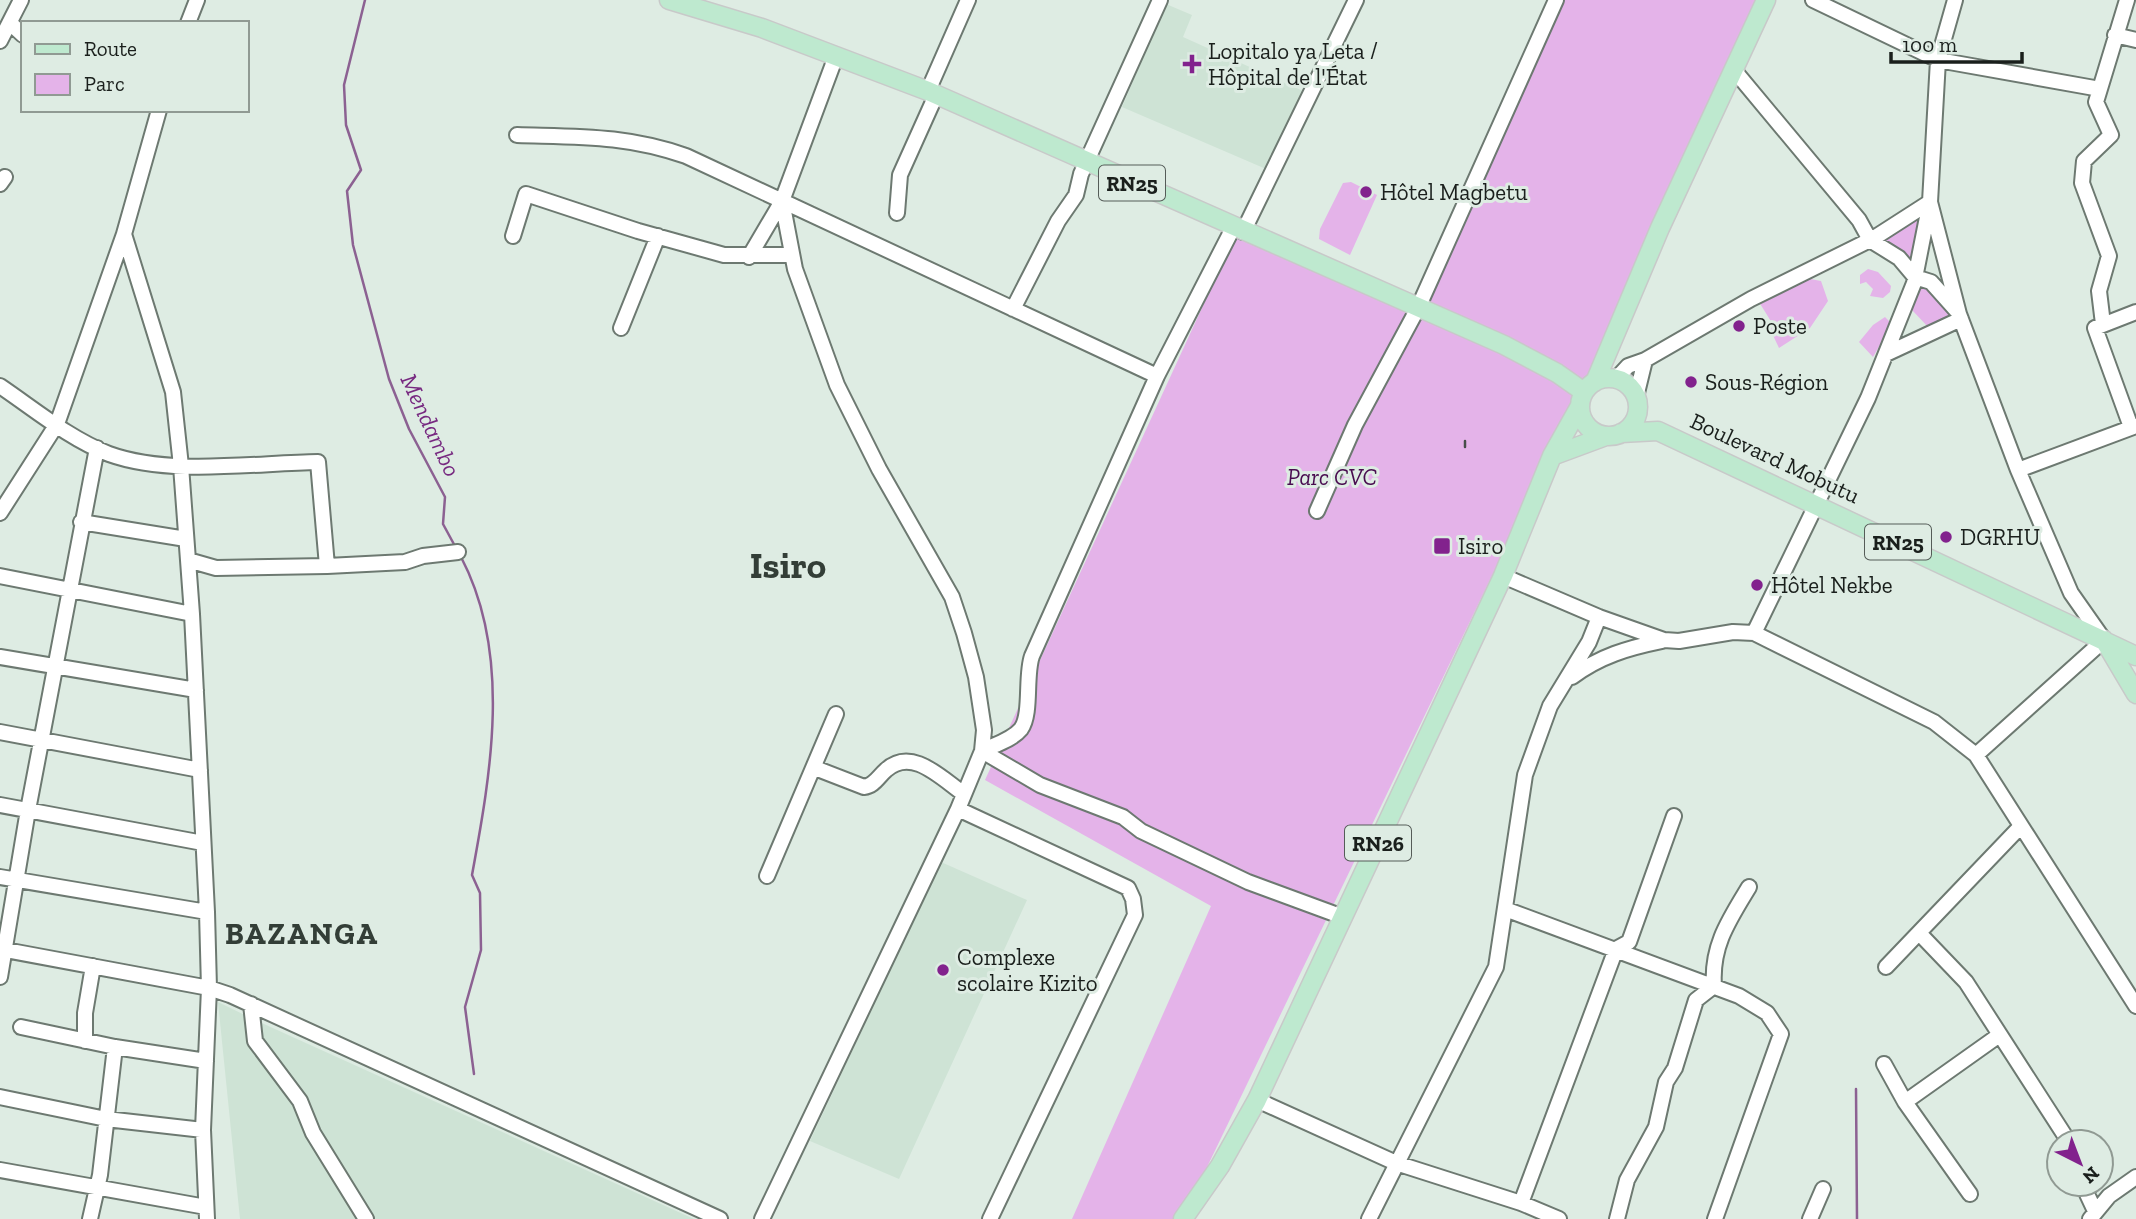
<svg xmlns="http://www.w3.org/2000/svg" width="2136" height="1219" viewBox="0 0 2136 1219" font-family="'Zilla Slab',serif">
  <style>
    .built { fill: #cee3d5 }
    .green { fill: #e4b3e9 }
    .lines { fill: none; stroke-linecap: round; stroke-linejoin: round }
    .stream { stroke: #8c6192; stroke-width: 2.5 }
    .minor-casing { stroke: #6d7971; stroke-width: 18 }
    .major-casing { stroke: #c8c9c9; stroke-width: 21 }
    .minor { stroke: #fff; stroke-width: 14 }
    .major { stroke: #bee9cf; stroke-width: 18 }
    .rail { stroke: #474e4a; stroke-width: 2.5 }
    .poi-dot { fill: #82228d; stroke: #deece3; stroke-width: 2.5 }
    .labels { text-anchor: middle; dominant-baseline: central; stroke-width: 6; stroke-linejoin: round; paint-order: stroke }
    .shield { fill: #deece3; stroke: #555c58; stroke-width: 2 }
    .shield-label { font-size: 21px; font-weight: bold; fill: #1a1f1c }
    .poi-label { font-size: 23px; fill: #1a1f1c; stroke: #deece3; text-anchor: start }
    .street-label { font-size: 23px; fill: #1a1f1c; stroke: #deece3 }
    .park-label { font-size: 23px; font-style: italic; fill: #490c50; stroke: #deece3 }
    .water-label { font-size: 24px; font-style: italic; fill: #772980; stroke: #deece3 }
    .district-label { font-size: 30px; font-weight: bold; letter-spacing: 2px; fill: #333e37; stroke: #deece3 }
    .town-label { font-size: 37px; font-weight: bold; fill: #333e37; stroke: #deece3 }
  </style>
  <rect width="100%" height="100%" fill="#deece3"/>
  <path class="built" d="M1166 4 1192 15 1183 37 1303 91 1266 169 1122 107Z
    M941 862 1027 900 899 1179 810 1141Z
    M218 1002 253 1019 694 1219H240Z"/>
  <path class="green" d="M1553 0H1757L1663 221 1182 1219H1072L1211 906 985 780 1241 223 1418 308Z
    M1351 182 1377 195 1350 255 1319 239 1320 229 1343 183Z
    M1922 214 1914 267 1883 237Z
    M1868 269 1878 272 1891 286 1890 292 1883 298 1870 296 1873 289 1866 282 1860 284V275Z
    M1805 278 1821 281 1828 301 1810 328 1779 348 1769 327 1772 323 1759 302Z
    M1922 284 1946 304 1953 317 1929 328 1912 310 1915 292Z
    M1885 317 1892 324 1873 357 1859 342 1873 325Z"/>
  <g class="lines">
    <path class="stream" d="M365 0 344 85 346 125 361 170 347 191 353 245 389 379 409 429 445 497 443 524 456 548
      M461 557C512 654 491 772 472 875L480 893 481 950 465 1007 474 1074
      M1856 1089 1857 1219"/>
    <g class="minor-casing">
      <path id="minor" d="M1813 0 1938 60 2100 89
        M10 23 23 35
        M188 23 197 0
        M2115 35 2136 40
        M0 41 21 0
        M836 56 782 201 795 269 837 385 879 469 952 597 964 633 976 677 984 730 982 751 958 809 1128 888 1133 899 1135 915 990 1219
        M1734 70 1859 220 1870 240 1899 258 1915 277 1931 282 1956 310
        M928 91 968 0
        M159 110 124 234 173 392 181 466 192 614 207 912 209 988 203 1130 207 1219
        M517 135C579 137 626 135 686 156L1157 376
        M0 184 5 177
        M897 213 900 175 936 95
        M1233 228 1157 376 1032 656C1025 675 1032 714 1021 729 1012 740 994 745 982 751L1040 785 1123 817 1141 831 1248 882 1343 917
        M1243 232 1356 0
        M513 236 526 194 638 231 724 255H792
        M749 257 782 201
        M1013 309 1058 221 1076 195 1081 174 1160 0
        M2103 324 2099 291 2109 256 2082 183 2084 161 2111 135 2096 102 2127 0
        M621 328 658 236
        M1886 354 1961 319
        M1616 379 1628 366 1645 360 1751 299 1874 238 1930 202
        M0 386C34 409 70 439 109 454 170 476 254 463 318 462L327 566
        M1636 397 1645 360
        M2131 427 2095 328 2136 312
        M2018 470 2136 426
        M1317 511 1355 425 1418 308 1556 0
        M0 513 57 424 124 234
        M81 522 186 539
        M188 560 216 568 327 566 405 562 423 556 458 552
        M0 576 192 614
        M1503 576 1599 617 1664 640 1679 641 1733 632 1754 633 1934 722 1976 755 2104 640 2071 593 2018 470 1959 314 1930 202
        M1754 633 1868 398 1914 283 1930 202 1938 60 1955 0
        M0 657 196 690
        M1572 677C1600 656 1628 648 1662 641
        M0 732 200 770
        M1976 755 2136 1006
        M815 768 864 787C874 786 878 777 886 770 912 746 942 779 964 794
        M0 805 203 843
        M767 876 836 714
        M0 877 207 912
        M1505 909 1739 996 1767 1013 1781 1034 1715 1219
        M1920 934 1966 982 2069 1142
        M0 949 209 988 230 995 720 1219
        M1886 967 2020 827
        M0 977 28 810 97 448
        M251 1004 255 1041 300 1101 313 1133 366 1219
        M21 1027 115 1047 206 1061
        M85 1041V1013L93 966
        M1884 1064 1905 1102 1970 1194
        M0 1097 106 1119 203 1130
        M1257 1100 1396 1163 1521 1203 1559 1219
        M1905 1102 1998 1036
        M0 1170 206 1207
        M2090 1184 2087 1194 2095 1211
        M1521 1203 1616 949 1629 942 1674 816
        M90 1219 100 1175 115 1047
        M762 1219 958 809
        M1369 1219 1496 967 1525 775 1550 706 1589 642 1599 617
        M1617 1219 1627 1180 1656 1127 1666 1082 1675 1068 1696 1000 1714 986C1711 946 1729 920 1749 887
        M1810 1219 1823 1189
        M2090 1219 2109 1196 2136 1177"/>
    </g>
    <g class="major-casing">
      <path id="major" d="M669 0 762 28 928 91 1504 345 1557 373 1584 392
        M1580 407a29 29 0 1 1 58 0a29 29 0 1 1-58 0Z
        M1595 382 1660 228 1766 0
        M1621 433 1658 431 2136 656
        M1552 456 1606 436
        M2104 640 2136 694
        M1183 1219 1220 1166 1257 1100 1503 576 1552 456 1580 406"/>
    </g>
    <use href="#minor" class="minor"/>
    <use href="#major" class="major"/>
    <path class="rail" d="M1465 441V447"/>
  </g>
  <g class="poi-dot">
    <path d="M1188.5 53.5h7v7h7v7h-7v7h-7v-7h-7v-7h7z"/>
    <circle cx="1366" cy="192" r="7"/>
    <circle cx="1739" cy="326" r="7"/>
    <circle cx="1691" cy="382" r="7"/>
    <circle cx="1946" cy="537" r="7"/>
    <rect x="1433" y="537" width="18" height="18" rx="3.5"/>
    <circle cx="1757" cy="585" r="7"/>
    <circle cx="943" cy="970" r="7"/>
  </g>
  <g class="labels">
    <g class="shield">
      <rect x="1099" y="165.5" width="66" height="35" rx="5"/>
      <rect x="1865" y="524.5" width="66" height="35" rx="5"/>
      <rect x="1345" y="825.5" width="66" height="35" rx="5"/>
    </g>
    <g class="shield-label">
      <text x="1132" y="183">RN25</text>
      <text x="1898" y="542">RN25</text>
      <text x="1378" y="843">RN26</text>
    </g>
    <g class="poi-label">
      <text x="1208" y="51">Lopitalo ya Leta /<tspan x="1208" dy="26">Hôpital de l'État</tspan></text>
      <text x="1380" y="192">Hôtel Magbetu</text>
      <text x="1753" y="326">Poste</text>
      <text x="1705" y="382">Sous-Région</text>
      <text x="1960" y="537">DGRHU</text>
      <text x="1458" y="546">Isiro</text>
      <text x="1771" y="585">Hôtel Nekbe</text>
      <text x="957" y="957">Complexe<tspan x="957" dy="26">scolaire Kizito</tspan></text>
    </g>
    <g class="street-label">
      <text transform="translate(1775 458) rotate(25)">Boulevard Mobutu</text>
    </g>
    <g class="park-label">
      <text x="1332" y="477">Parc CVC</text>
    </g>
    <g class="water-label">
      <text transform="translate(431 425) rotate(65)">Mendambo</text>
    </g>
    <g class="district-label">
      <text x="302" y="934">BAZANGA</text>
    </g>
    <g class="town-label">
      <text x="788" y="565">Isiro</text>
    </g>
  </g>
  <rect x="21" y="21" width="228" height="91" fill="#deece3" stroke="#909a93" stroke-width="2"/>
  <rect x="35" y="44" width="35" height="10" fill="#bee9cf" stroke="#909a93" stroke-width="2"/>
  <text x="84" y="56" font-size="21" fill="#1a1f1c">Route</text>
  <rect x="35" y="74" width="35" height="21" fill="#e4b3e9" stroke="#909a93" stroke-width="2"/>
  <text x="84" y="91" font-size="21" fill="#1a1f1c">Parc</text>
  <g transform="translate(2080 1163) rotate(138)"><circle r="33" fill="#deece3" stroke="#909a93" stroke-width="2"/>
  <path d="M0-5L12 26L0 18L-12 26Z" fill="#82228d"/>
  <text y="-10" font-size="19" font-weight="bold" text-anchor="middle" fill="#1a1f1c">N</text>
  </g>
  <path d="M1891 52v10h131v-10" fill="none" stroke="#1a1f1c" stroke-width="3.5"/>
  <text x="1902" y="52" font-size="21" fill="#1a1f1c" stroke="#deece3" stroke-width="5" paint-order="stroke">100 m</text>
</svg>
